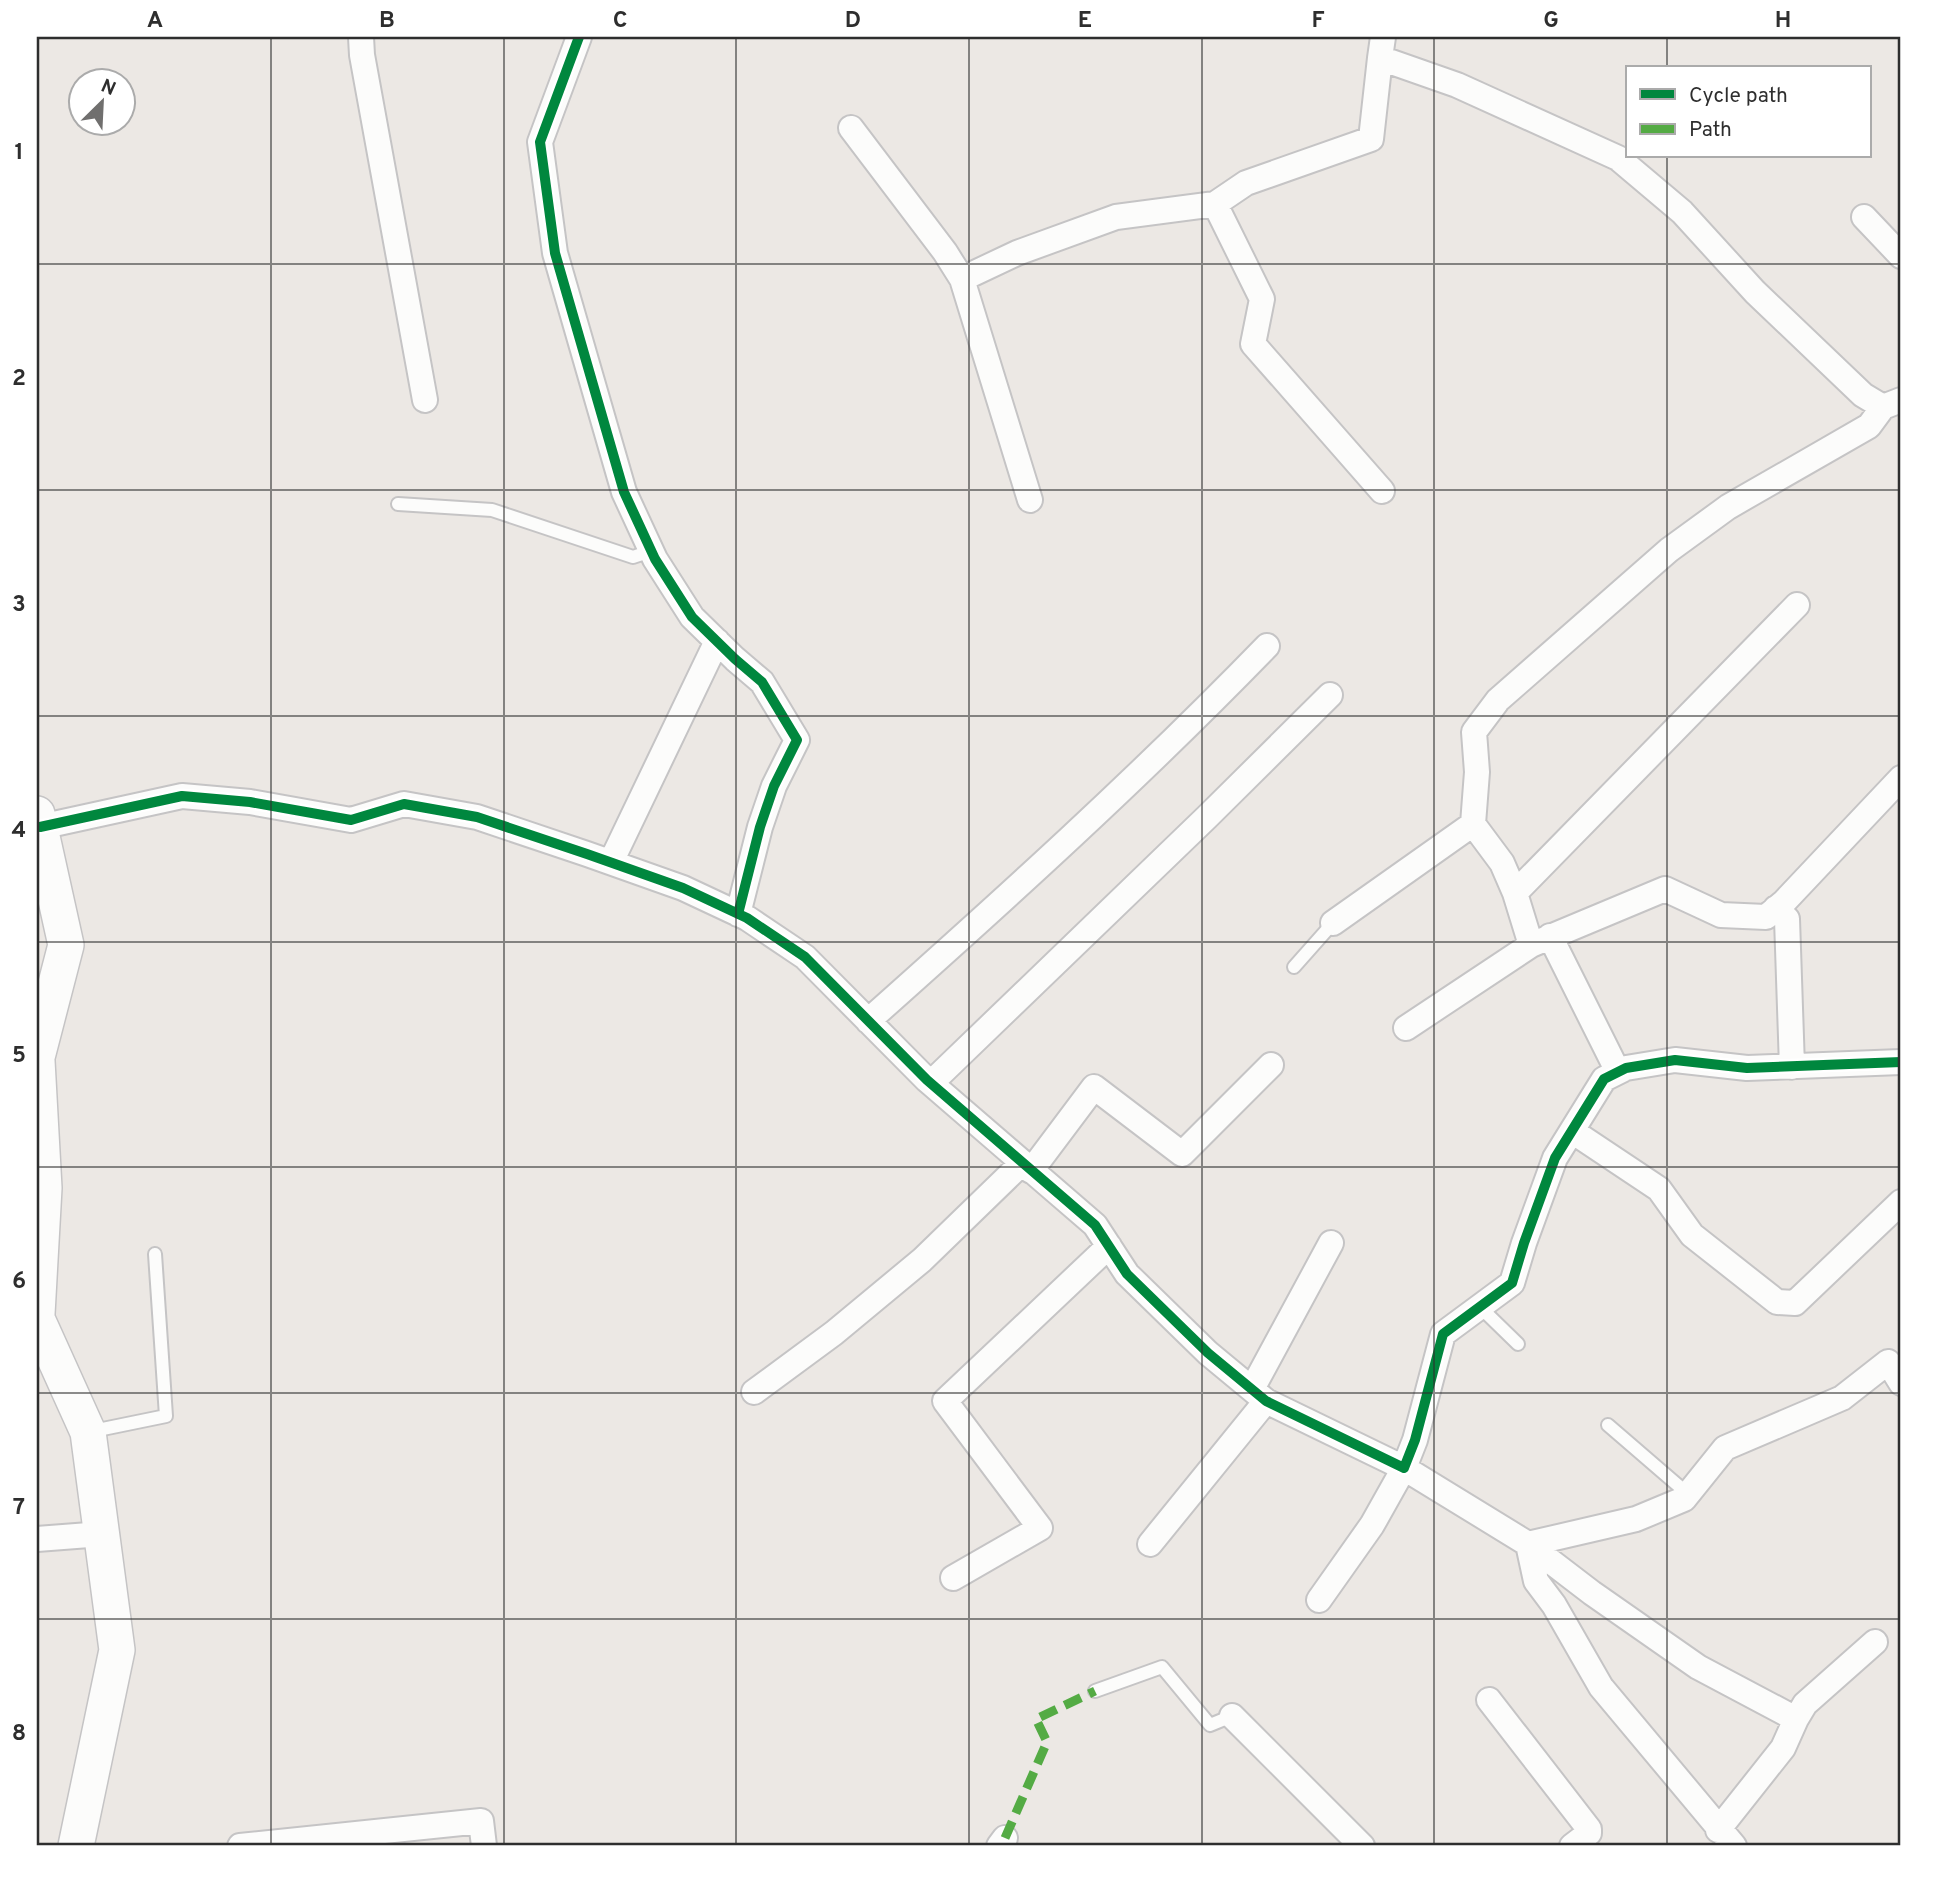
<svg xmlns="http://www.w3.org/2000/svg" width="1938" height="1883" viewBox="0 0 1938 1883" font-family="Overpass,sans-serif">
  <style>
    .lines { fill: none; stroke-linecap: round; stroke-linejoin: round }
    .lane-casing { stroke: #c5c4c5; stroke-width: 16 }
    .street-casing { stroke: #c5c4c5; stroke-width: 28 }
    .secondary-casing { stroke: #c5c4c5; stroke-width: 38 }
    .lane { stroke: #fcfcfb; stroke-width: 12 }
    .street { stroke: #fcfcfb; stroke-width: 24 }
    .secondary { stroke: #fcfcfb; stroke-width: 35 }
    .quiet { stroke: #54ab44; stroke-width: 9; stroke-dasharray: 18 9; stroke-linecap: butt }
    .cycleway-casing { stroke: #fff; stroke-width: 15 }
    .cycleway { stroke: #00873e; stroke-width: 10 }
    .grid { fill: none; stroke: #2e2e2e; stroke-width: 2; stroke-opacity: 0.55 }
    .neatline { fill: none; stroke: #2e2e2e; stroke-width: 2.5 }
    .grid-label { font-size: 23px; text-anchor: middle; font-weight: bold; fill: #2e2e2e }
  </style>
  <rect width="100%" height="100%" fill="#ece8e4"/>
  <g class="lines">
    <g class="lane-casing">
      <path id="lane" d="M398 504 492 510 633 557 651 551
        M1294 967 1333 923
        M1480 1307 1518 1344
        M1608 1425 1688 1494
        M88 1432 166 1416 155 1254
        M1095 1691 1162 1667 1210 1725 1232 1716"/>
    </g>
    <g class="street-casing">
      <path id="street" d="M361 37 362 55 425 400
        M579 37 540 142 555 253 624 492 655 559 692 617 735 659 762 682 797 740 774 786 760 827 738 914
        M1383 37 1380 58 1457 85 1618 158 1682 212 1755 292 1863 395 1883 407 1901 400
        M851 128 945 252 962 279 1030 500
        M1215 204 1262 299 1253 344 1382 491
        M1864 217 1901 256
        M962 279 1017 253 1116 217 1215 204 1246 183 1371 139 1380 58
        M1473 824 1477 772 1474 732 1498 700 1669 550 1728 507 1869 426 1883 407
        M40 827 182 796 250 802 351 820 404 804 477 817 587 854 683 888 747 918 805 957 927 1080 1095 1225 1127 1274 1208 1353 1266 1401 1404 1468 1415 1440 1443 1334 1512 1283 1524 1243 1555 1158 1604 1079 1626 1068 1675 1060 1747 1068 1901 1062
        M611 862 717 641
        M1776 908 1787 919 1792 1067
        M1333 923 1473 824 1502 863 1515 893
        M1550 936 1618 1072
        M1531 945 1515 893 1797 605
        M868 1021C1004 900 1140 777 1267 646
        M1406 1028 1531 945 1665 889 1721 915 1766 917 1784 902 1901 778
        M931 1083 1207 817 1330 695
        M1572 1131 1659 1189 1692 1235 1777 1302 1795 1303 1901 1202
        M1031 1171 1094 1087 1182 1154 1271 1065
        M1252 1389 1331 1243
        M754 1392 834 1333 922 1260 1022 1163
        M37 1539 102 1534
        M1150 1544 1266 1401
        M953 1578 1040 1528 945 1401 1109 1246
        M1319 1600 1372 1525 1404 1468 1528 1544 1592 1593 1698 1667 1796 1719 1783 1748 1718 1830
        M1489 1700 1589 1829V1833L1572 1846
        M1232 1716 1362 1846
        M1796 1719 1805 1704 1875 1642
        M240 1846 481 1821 484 1846
        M999 1846 1005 1838
        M1734 1846 1601 1687 1554 1605 1536 1581 1528 1544 1636 1519 1684 1499 1725 1448 1842 1398 1888 1362 1901 1383"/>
    </g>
    <g class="secondary-casing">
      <path id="secondary" d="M37 814 66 945 37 1057
        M37 1061 44 1188 37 1314
        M37 1319 88 1432 117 1650 76 1846"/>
    </g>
    <use href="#lane" class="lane"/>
    <use href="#street" class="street"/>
    <use href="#secondary" class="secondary"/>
    <path class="quiet" d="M1005 1838 1047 1742 1036 1719 1095 1691"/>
    <g class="cycleway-casing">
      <path id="cycleway" d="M579 37 540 142 555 253 624 492 655 559 692 617 735 659 762 682 797 740 774 786 760 827 738 914
        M40 827 182 796 250 802 351 820 404 804 477 817 587 854 683 888 747 918 805 957 927 1080 1095 1225 1127 1274 1208 1353 1266 1401 1404 1468 1415 1440 1443 1334 1512 1283 1524 1243 1555 1158 1604 1079 1626 1068 1675 1060 1747 1068 1901 1062"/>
    </g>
    <use href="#cycleway" class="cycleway"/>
  </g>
  <path class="grid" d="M271 37V1846M504 37V1846M736 37V1846M969 37V1846M1202 37V1846M1434 37V1846M1667 37V68M1667 156V1846M37 264H1901M37 490H1901M37 716H1901M37 942H1901M37 1167H1901M37 1393H1901M37 1619H1901"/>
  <rect width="1938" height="1883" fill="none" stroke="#ffffff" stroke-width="77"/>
  <rect x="1626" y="66" width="245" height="91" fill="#ffffff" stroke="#ababab" stroke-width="2"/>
  <rect x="1640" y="89" width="35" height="10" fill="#00873e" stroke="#ababab" stroke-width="2"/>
  <text x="1689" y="102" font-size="21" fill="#2e2e2e">Cycle path</text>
  <rect x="1640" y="124" width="35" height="10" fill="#54ab44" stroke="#ababab" stroke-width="2"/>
  <text x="1689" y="136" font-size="21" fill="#2e2e2e">Path</text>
  <g transform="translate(102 102) rotate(24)"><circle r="33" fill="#ffffff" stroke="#ababab" stroke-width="2"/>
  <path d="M0-5L12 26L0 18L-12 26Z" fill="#706f6e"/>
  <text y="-10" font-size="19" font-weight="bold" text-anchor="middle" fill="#2e2e2e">N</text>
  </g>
  <rect x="38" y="38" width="1861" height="1806" class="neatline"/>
  <g class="grid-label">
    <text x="155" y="27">A</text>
    <text x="387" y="27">B</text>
    <text x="620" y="27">C</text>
    <text x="853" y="27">D</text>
    <text x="1085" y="27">E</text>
    <text x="1318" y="27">F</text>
    <text x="1551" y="27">G</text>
    <text x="1783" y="27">H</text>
    <text x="19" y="159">1</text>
    <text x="19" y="385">2</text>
    <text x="19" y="611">3</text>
    <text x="19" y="837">4</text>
    <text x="19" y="1062">5</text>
    <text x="19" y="1288">6</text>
    <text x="19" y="1514">7</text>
    <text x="19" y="1740">8</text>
  </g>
</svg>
